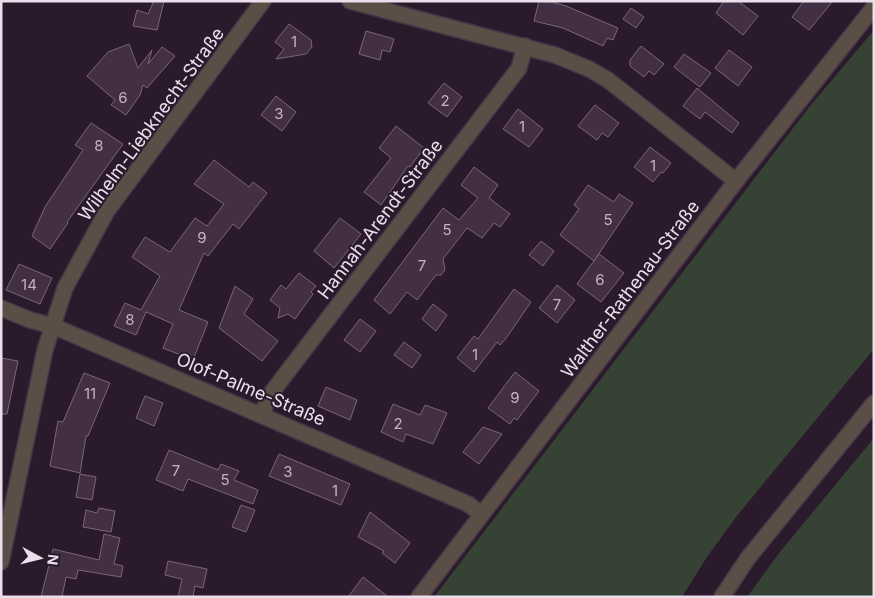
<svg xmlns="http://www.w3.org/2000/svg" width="875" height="598" viewBox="0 0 875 598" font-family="Inter,sans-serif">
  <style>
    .green { fill: #364234 }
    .building { fill: #422f43; stroke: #7b657b }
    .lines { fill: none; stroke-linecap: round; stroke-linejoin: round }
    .minor-casing { stroke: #463547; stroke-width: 18 }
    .minor { stroke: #5a4e47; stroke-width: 15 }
    .labels { text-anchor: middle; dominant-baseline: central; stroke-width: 4; stroke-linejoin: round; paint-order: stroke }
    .number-label { font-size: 15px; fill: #c2b3c2 }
    .street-label { font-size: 18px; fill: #ecdfec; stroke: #2b192c }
  </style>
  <rect width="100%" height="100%" fill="#2b192c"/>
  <path class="green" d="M874 30V349L736 517 707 557 682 597H434L810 106Z
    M874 438V597H747L779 553Z"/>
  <path class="building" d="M154 1H164L157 30 133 26 137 10 148 14Z
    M539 1H548L566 6 618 28 613 40 607 38 603 46 563 28 534 21Z
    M724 1H738L758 16 743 35 716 13Z
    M804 1H833L809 30 792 17Z
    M631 8 644 17 636 28 623 19Z
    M289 24 311 40 312 47 306 54 276 59 284 49 275 42Z
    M366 31 394 39 390 52 382 50 380 60 359 54Z
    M129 44 138 68 152 50 148 64 162 47 175 56 147 88 143 85 140 95 126 115 111 105 115 100 87 76 108 52Z
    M641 46 664 64 654 75 649 71 644 77 630 66V60Z
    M729 50 752 67 738 86 715 68Z
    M684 54 711 73 700 87 674 67Z
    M444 83 462 97 447 117 428 103Z
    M697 88 739 123 732 133 705 112 700 119 683 106Z
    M276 96 296 112 282 131 261 115Z
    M595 105 619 123 608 137 602 133 597 140 578 126Z
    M518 109 543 129 529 147 503 129Z
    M91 123 123 144 67 222 68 223 50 249 32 236 45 207 83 150 75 145Z
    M396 126 424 148 410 167 408 166 381 205 364 192 391 158 379 148Z
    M650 147 671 163 663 173 661 172 653 182 634 167Z
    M214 160 249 187 253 182 267 193 239 229 233 224 208 256 204 253 179 310 208 322 193 360 163 348 173 324 146 312 136 335 114 326 125 303 141 310 160 276 132 257 145 237 170 252 195 218 207 226 224 204 194 184Z
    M474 167 498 185 489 198 510 214 500 227 494 223 482 238 467 228 443 259 445 270 441 275H436L417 300 407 292 390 314 374 300 443 208 459 220 478 198 461 185Z
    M588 185 614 202 619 194 633 203 594 261 560 235 579 209 574 205Z
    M340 218 361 234 334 268 314 251Z
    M541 241 554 251 543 266 529 255Z
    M599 254 624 273 601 302 577 284Z
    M19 264 52 278 40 304 6 290Z
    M299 273 316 286 311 292 313 294 295 319 288 314 278 318 280 308 270 300 281 285 286 289Z
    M557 285 575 300 557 323 539 308Z
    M235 286 253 299 244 314 278 341 262 361 219 328Z
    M514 289 531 302 507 337 500 345 497 342 474 372 457 358 474 336 478 339Z
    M433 304 447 315 436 331 422 319Z
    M360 319 376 331 360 352 344 340Z
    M404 342 421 355 412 368 394 355Z
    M1 358 18 361 7 414H1Z
    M515 372 539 391 517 420 514 418 510 424 488 408Z
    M84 373 110 383 88 436H86L80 473 50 466 58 421 63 422Z
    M326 387 357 400 350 420 318 406Z
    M145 396 163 403 154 426 136 418Z
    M393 404 420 415 425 405 447 413 433 444 406 434 403 442 381 432Z
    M483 427 502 434 479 464 463 452Z
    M169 450 218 470 221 464 239 471 234 480 258 490 253 504 188 479 183 491 156 480Z
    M279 454 350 484 341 505 269 476Z
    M80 474 96 477 92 500 76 497Z
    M241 505 255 510 246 532 232 527Z
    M99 508 115 511 111 532 83 527 86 510 97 513Z
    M370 512 410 543 395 563 382 553 384 551 358 537Z
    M104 534 120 538 114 564 123 566 121 577 78 570 76 579 66 577 62 597H41L53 549 99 560Z
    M168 561 207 569 203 588 195 586 193 597H178L182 579 165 575Z
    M363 577 388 597H348Z"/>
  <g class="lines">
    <g class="minor-casing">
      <path id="minor" d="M350 1 555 55 589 69 608 80 736 181
        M1 308 30 320 53 326 468 504 481 514
        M262 414 269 396 519 68 525 46
        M1 562 45 350 65 288 107 211 263 1
        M419 597 736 181 874 7
        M722 597 748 558 874 403"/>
    </g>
    <use href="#minor" class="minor"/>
  </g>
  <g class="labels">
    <g class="number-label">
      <text x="294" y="41">1</text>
      <text x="123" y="97">6</text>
      <text x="445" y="100">2</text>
      <text x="279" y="113">3</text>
      <text x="522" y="126">1</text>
      <text x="99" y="145">8</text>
      <text x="653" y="165">1</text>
      <text x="608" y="219">5</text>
      <text x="447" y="229">5</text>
      <text x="202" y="237">9</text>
      <text x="422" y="265">7</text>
      <text x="600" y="279">6</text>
      <text x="29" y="284">14</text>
      <text x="557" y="304">7</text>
      <text x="130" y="319">8</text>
      <text x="475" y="354">1</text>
      <text x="90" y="393">11</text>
      <text x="515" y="397">9</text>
      <text x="398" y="423">2</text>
      <text x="176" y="470">7</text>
      <text x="288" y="471">3</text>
      <text x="225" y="479">5</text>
      <text x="335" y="490">1</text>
    </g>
    <g class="street-label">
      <text transform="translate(151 124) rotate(-54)">Wilhelm-Liebknecht-Straße</text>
      <text transform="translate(380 219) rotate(-53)">Hannah-Arendt-Straße</text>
      <text transform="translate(630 289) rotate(-53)">Walther-Rathenau-Straße</text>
      <text transform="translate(251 389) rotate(23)">Olof-Palme-Straße</text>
    </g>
  </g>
  <rect width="875" height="598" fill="none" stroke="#ecdfec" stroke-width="5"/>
  <g transform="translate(40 558) rotate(97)" stroke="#2b192c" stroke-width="4" paint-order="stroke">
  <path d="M0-4L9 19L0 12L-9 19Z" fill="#ecdfec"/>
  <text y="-8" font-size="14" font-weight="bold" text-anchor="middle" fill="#ecdfec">N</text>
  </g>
</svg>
